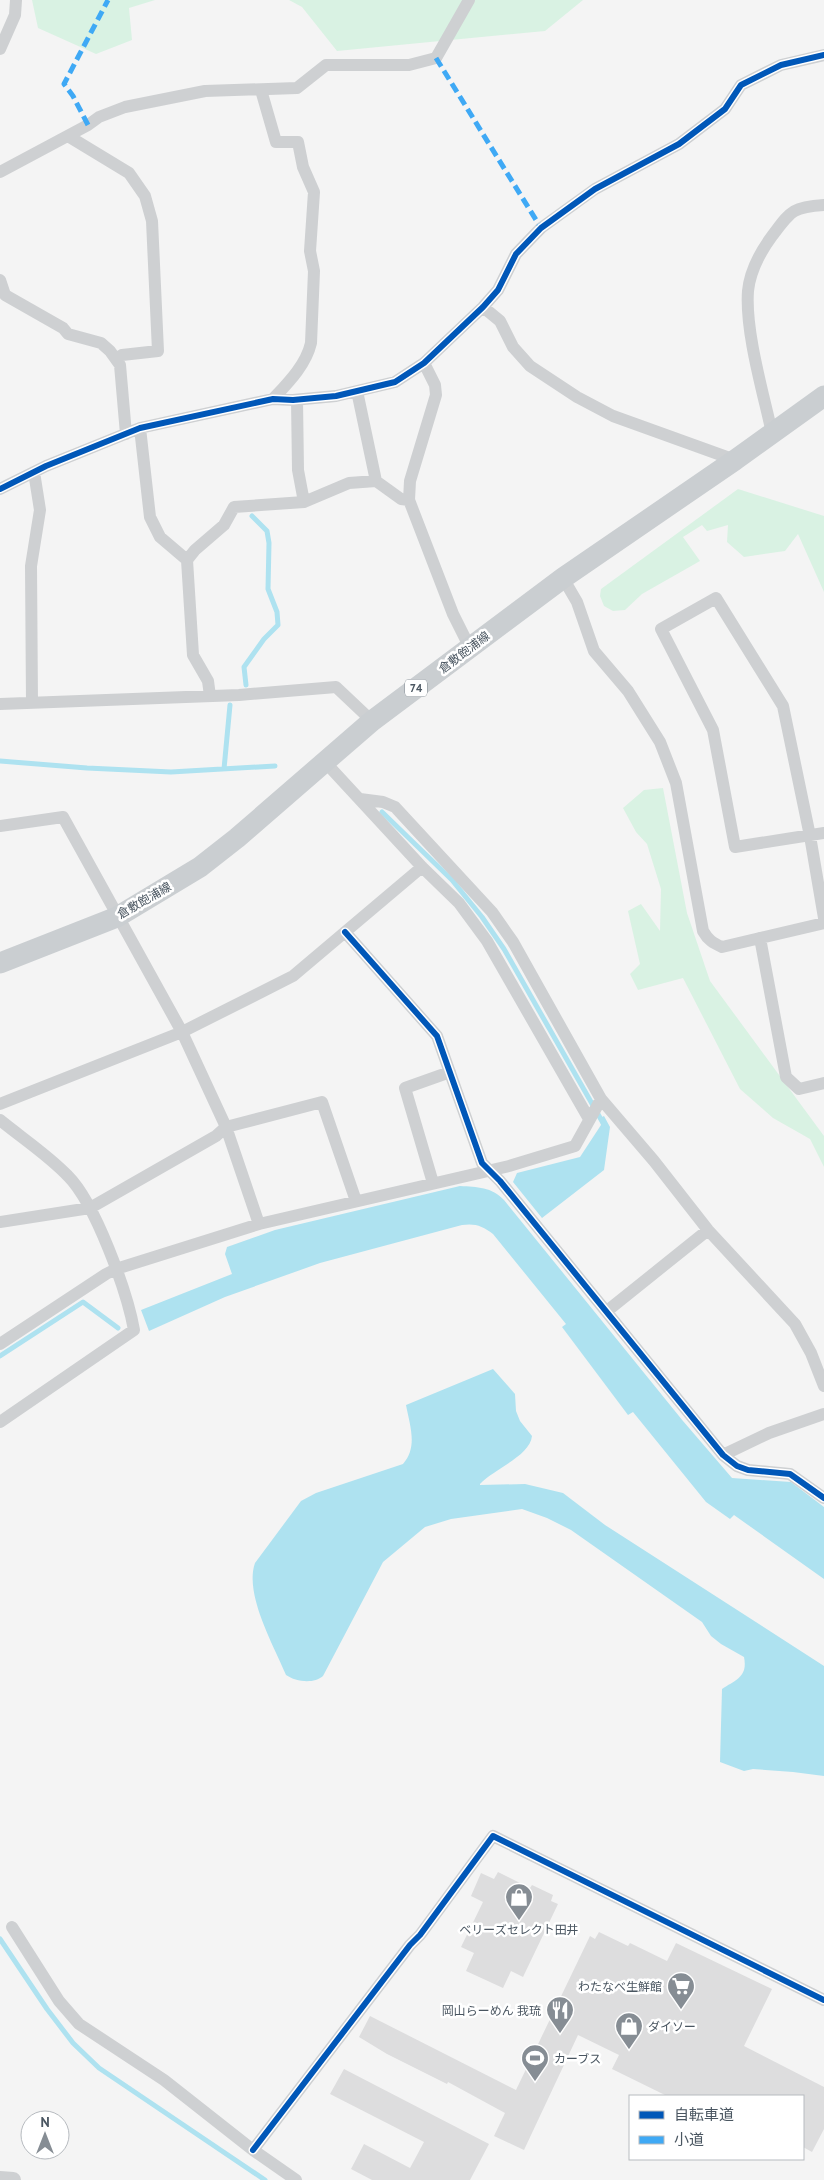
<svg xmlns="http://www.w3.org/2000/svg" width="824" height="2180" viewBox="0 0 824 2180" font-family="'PT Sans','Noto Sans JP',sans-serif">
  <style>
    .green { fill: #d9f2e3 }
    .water { fill: #aee2f0 }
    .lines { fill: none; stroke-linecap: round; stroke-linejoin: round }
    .stream { stroke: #aee2f0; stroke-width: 5 }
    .building { fill: #ddddde }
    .minor { stroke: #ced0d2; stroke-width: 12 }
    .tertiary { stroke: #ced0d2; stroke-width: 16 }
    .primary { stroke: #caced1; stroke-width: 21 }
    .quiet { stroke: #3fa9f5; stroke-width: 5; stroke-dasharray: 10 5; stroke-linecap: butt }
    .cycleway-casing { stroke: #fff; stroke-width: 9 }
    .cycleway { stroke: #0057b8; stroke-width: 6 }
    .labels { text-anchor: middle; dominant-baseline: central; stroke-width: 5; stroke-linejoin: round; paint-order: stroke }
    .shield { fill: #fff; stroke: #808990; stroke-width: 1 }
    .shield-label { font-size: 11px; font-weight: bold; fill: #4a5661 }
    .street-label { font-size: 12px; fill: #4a5661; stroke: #fff }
    .poi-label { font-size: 12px; fill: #4a5661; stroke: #fff; text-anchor: end }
  </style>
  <rect width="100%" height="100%" fill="#f4f4f4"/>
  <path class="green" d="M32 0H155L129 8 132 40 96 54 38 28Z
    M289 0H583L545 31 337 51 302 7Z
    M738 489 824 516V592L798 534 785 551 744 557 727 542 728 525 707 531 702 525 683 537 700 561 642 594 625 610 613 611 604 606 600 596 601 589Z
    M663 788 687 913 710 981 824 1136V1167L810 1139 773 1118 740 1089 683 978 638 990 630 974 640 964 628 911 641 904 660 931 661 889 647 844 636 832 623 808 644 790Z"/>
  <path class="water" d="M604 1116 610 1127 604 1170 542 1218 513 1182 517 1173 580 1157 601 1125 600 1118Z
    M460 1186C477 1187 492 1187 504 1200L683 1421 732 1478 791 1482 824 1507V1579L734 1515 730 1519 706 1502 633 1412 628 1415 562 1327 566 1324 493 1234C483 1226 475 1223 462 1225L320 1263 225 1297 149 1331 141 1310 232 1274 225 1254 227 1247 275 1230Z
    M493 1369 515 1394 516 1411 520 1421 532 1436C530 1456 494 1469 480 1484V1485L525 1484 563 1493 605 1525 824 1666V1776L793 1772 753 1769 744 1771 720 1762 722 1689C736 1680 748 1677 744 1657L721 1644 711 1636 702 1622 571 1530 547 1518 522 1509 451 1519 425 1527 383 1562 323 1676C314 1684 296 1682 286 1675 274 1646 244 1594 255 1563L301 1501 316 1493 403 1464C418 1447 410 1426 406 1405Z"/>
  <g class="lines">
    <path class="stream" d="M246 685 244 667 264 639 278 625 277 612 268 589 269 543 267 531 252 516
      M0 761 87 768 171 772 275 766
      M224 769 230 705
      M382 812 452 880 482 917 504 949 603 1123
      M0 1356 83 1302 118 1328
      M0 1939 47 2009 73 2043 99 2068 265 2180"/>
  </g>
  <path class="building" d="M498 1872 530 1888 532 1885 553 1895 551 1901 558 1904 523 1977 511 1971 503 1988 466 1971 474 1953 461 1947 483 1902 471 1896 481 1873 494 1879Z
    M599 1932 628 1946 630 1943 667 1961 676 1943 772 1989 744 2046 824 2087V2129L812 2152 803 2147V2096H667L612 2069 619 2055 578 2035 524 2150 494 2136 505 2113 448 2082 447 2084 387 2054 359 2037 370 2016 516 2090 590 1936 595 1939Z
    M344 2069 489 2144 470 2180H372L351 2169 364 2144 410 2168 424 2142 330 2094Z"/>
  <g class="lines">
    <path class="minor" d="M0 49 15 15 16 0
      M261 90 276 142H298L303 167 314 192 310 251 314 271 311 343C306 365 288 383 273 399
      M68 136 129 173 145 196 152 221 158 351 122 355 116 359
      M0 172 88 125 99 117 125 107 205 91 297 88 326 65H409L436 58 469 0
      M0 280 5 295 63 328 68 334 101 343 110 351 120 365 126 434
      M483 307 500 321 513 347 530 366 577 397 613 416 735 460
      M424 363 435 385 436 395 410 481 409 500 453 614 470 648
      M357 391 376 481
      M297 400 298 470 304 502
      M140 428 150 517 160 537 187 560 193 655 208 681 210 696
      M772 433C763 392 745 331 748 291 750 271 761 251 772 236 791 211 792 207 824 205
      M0 489 46 466 140 428 273 399 293 400 336 396 395 382 424 363 483 307 498 290 516 254 541 228 595 189 679 144 725 109 741 85 781 65 824 55
      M187 560 195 550 224 525 234 507 304 502 349 483 376 481 401 499 409 500
      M563 578 577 602 594 651 628 691 660 742 676 783 703 931C708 940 713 943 722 947L824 923
      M32 703 31 566 40 510 34 472
      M0 704 239 695 336 687 372 721
      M325 762 422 867 459 903 487 941 589 1119
      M360 799 383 802 395 807 492 912 513 942 601 1099 654 1161 708 1230 795 1324 811 1353 824 1386
      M0 826 63 817 182 1032 226 1127 259 1224
      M824 833 735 847 713 730 661 629 716 598 783 706 810 836 824 918
      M345 932 437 1036 482 1163 500 1181 723 1455 737 1466 748 1470 790 1474 824 1498
      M760 938 786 1077 799 1089 824 1083
      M0 1104 182 1032 293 976 422 867
      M0 1120C22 1138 48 1155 68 1176 95 1203 127 1291 134 1330L0 1422
      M433 1183 405 1088 450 1072
      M0 1222 90 1208 216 1136 226 1127 322 1102 356 1201
      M607 1311 708 1230
      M0 1344 106 1274 116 1269 259 1224 509 1166 575 1146 601 1099
      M723 1455 769 1433 824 1414
      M12 1927 59 2001 79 2024 164 2080 253 2150 296 2180
      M253 2150 410 1945 420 1935 493 1836 824 2000"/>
    <path class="tertiary" d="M0 2179 13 2180"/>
    <path class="primary" d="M0 963 117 917 200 867 237 838 372 721 563 578 735 460 824 396"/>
    <path class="quiet" d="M436 58 541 228
      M88 125 73 96 64 84 108 0"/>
    <g class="cycleway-casing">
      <path id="cycleway" d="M0 489 46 466 140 428 273 399 293 400 336 396 395 382 424 363 483 307 498 290 516 254 541 228 595 189 679 144 725 109 741 85 781 65 824 55
        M345 932 437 1036 482 1163 500 1181 723 1455 737 1466 748 1470 790 1474 824 1498
        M253 2150 410 1945 420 1935 493 1836 824 2000"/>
    </g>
    <use href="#cycleway" class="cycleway"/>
  </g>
  <defs>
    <g id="shop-pin" transform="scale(1.4375)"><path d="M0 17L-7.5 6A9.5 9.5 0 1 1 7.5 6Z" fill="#868d94" stroke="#fff"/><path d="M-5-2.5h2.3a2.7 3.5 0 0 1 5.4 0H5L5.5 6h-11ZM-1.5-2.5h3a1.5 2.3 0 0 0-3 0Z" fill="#fff"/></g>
    <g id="supermarket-pin" transform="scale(1.4375)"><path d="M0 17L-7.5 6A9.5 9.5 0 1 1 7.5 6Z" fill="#868d94" stroke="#fff"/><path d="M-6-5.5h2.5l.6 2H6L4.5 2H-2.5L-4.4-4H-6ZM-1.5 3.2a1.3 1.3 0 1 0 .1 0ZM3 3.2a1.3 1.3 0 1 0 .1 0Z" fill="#fff"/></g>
    <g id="restaurant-pin" transform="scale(1.4375)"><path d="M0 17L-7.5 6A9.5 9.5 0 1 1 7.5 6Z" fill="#868d94" stroke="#fff"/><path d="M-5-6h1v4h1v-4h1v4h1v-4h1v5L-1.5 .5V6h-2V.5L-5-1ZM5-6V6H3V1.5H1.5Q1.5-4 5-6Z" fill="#fff"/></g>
    <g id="stadium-pin" transform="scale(1.4375)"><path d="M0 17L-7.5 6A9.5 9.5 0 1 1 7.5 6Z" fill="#868d94" stroke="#fff"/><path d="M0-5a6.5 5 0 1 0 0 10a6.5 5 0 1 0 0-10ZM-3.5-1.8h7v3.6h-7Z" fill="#fff"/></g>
  </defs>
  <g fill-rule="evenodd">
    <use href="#shop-pin" x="519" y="1897"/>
    <use href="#supermarket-pin" x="681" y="1986"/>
    <use href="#restaurant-pin" x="560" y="2010"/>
    <use href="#shop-pin" x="629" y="2026"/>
    <use href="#stadium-pin" x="535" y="2058"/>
  </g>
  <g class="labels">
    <rect class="shield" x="405" y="679.5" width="22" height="17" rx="4"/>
    <g class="shield-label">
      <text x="416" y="688">74</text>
    </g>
    <g class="street-label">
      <text transform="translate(464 652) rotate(-37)">倉敷飽浦線</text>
      <text transform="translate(144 900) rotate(-30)">倉敷飽浦線</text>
    </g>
    <g class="poi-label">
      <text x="519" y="1929" text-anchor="middle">ベリーズセレクト田井</text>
      <text x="662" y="1986">わたなべ生鮮館</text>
      <text x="541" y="2010">岡山らーめん 我琉</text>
      <text x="648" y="2026" text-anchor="start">ダイソー</text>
      <text x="554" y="2058" text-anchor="start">カーブス</text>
    </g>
  </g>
  <rect x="629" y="2095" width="175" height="65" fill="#ffffff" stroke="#b7bbc0"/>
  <rect x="639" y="2111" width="25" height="8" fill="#0057b8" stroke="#b7bbc0"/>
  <text x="674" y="2120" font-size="15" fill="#4a5661">自転車道</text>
  <rect x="639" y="2136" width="25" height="8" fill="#3fa9f5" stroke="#b7bbc0"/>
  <text x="674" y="2145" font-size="15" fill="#4a5661">小道</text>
  <g transform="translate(45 2135)"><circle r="24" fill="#ffffff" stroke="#b7bbc0"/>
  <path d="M0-4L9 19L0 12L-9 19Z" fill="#868d94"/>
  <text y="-8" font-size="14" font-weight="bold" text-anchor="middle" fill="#4a5661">N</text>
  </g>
</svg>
